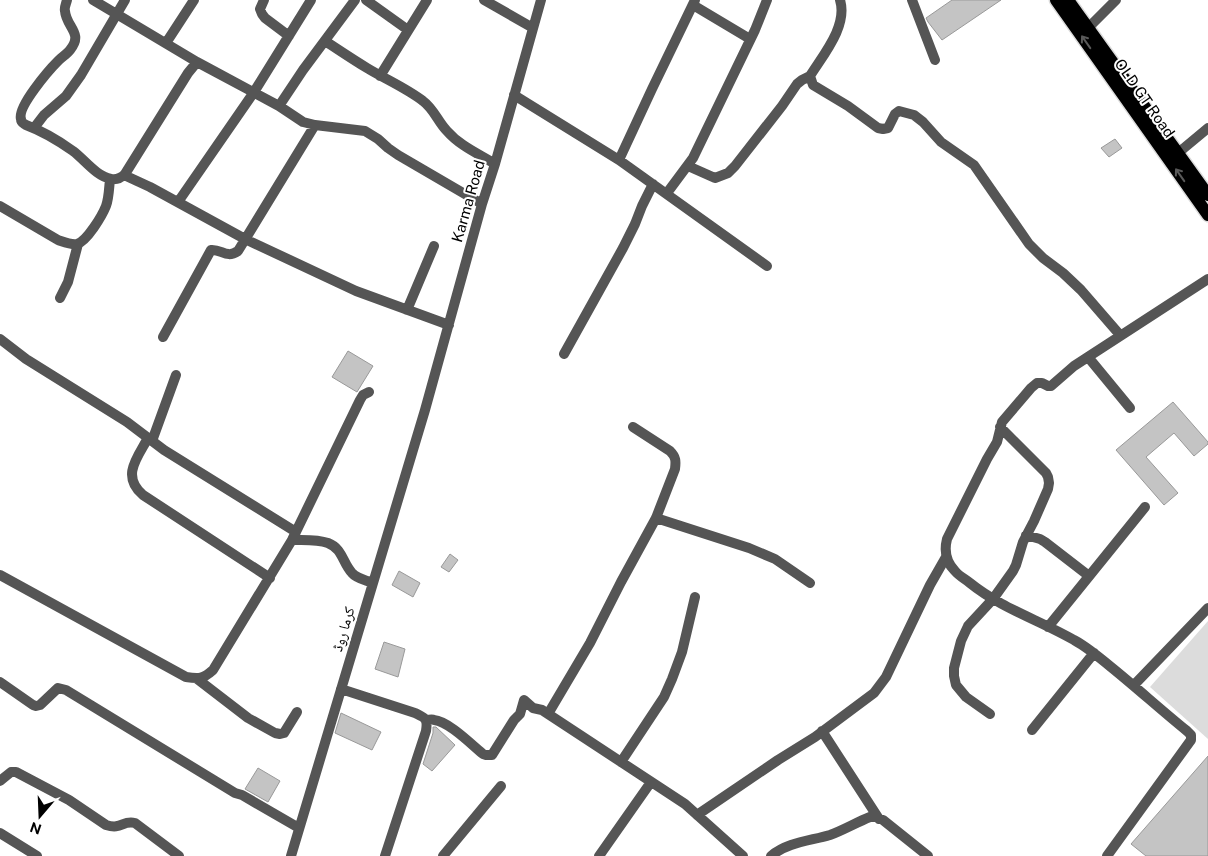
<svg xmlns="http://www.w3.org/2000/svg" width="1208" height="856" viewBox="0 0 1208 856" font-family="'Public Sans','Noto Naskh Arabic',sans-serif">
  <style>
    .green { fill: #dcdcdc }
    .building { fill: #c4c4c4; stroke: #999 }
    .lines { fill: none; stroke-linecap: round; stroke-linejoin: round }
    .major-casing { stroke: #dbdbdb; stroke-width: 15 }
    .minor { stroke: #555; stroke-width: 10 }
    .major { stroke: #000; stroke-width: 12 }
    .oneway { stroke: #595959 }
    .labels { text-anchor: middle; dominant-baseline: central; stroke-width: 4; stroke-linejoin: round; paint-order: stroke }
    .street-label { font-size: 15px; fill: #000; stroke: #fff }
  </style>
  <rect width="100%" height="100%" fill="#fff"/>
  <path class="green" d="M1208 621V739L1150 687Z"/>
  <path class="building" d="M952 0H1001L942 40 928 22 926 18Z
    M1115 139 1122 148 1109 157 1101 148Z
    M348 351 373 366 357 392 332 377Z
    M1173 402 1208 442V444L1194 456 1174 433 1146 457 1178 493 1164 505 1116 450Z
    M450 554 458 560 449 572 441 567Z
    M399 571 420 583 413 597 392 585Z
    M384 642 405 649 398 677 375 669Z
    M341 713 381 732 372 750 335 733Z
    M433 727H436L455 745 432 771 423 764 433 733Z
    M1208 756V856H1146L1131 844Z
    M258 768 280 781 268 802 245 789Z"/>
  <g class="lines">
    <g class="major-casing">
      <path id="major" d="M1056 0 1208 215
        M1068 0 1208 195"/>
    </g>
    <path class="minor" d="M67 0C66 4 64 8 65 11 66 27 84 33 70 50 67 54 62 57 58 61 49 70 17 107 21 119 21 123 23 123 26 125 42 131 59 141 73 151 85 160 96 176 111 179 116 180 121 178 125 174L188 73 197 62
      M93 0 197 62 279 106 303 122 315 125 365 131 378 139 388 148 398 155 482 204
      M264 0 260 9 262 14 265 18 289 36
      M366 0 408 30
      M484 0 533 28
      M840 0C848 26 823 55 810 76L813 85 848 106 878 128 883 129 888 128 895 114 899 111 914 115 923 122 941 142 974 165 1029 244 1043 258 1063 273 1081 290 1120 335
      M912 0 935 60
      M693 5 750 39
      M1088 28 1116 0
      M325 41C339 50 352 59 367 68 385 79 406 88 423 101 434 109 438 122 447 131 460 146 479 154 495 164
      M166 43 194 0
      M380 76 427 0
      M514 95 619 160 767 266
      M279 106 303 70 355 0
      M34 128 44 115 66 96 81 75 125 0
      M1178 153 1208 128
      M619 160 652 89 695 0
      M688 166 715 178 728 173 735 166 782 106 797 84 802 80 810 76
      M124 175 150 187 245 239 356 291 449 325
      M667 193 693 158 755 30 767 0
      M178 202 254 92 311 0
      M0 206 58 240C64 242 71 245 77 244 87 241 102 216 106 206 109 198 109 188 110 179
      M60 298 68 282 78 244
      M407 310 434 246
      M163 337 211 250C222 249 226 259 238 251L315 125
      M0 339 26 359 127 422 164 450 296 532
      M564 354 623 248 635 224 642 206 653 184
      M1088 357 1130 408
      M148 438C137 458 121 476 143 495L270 578
      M152 441 176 375
      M656 518 749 548 775 559 810 583
      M1026 535 1040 539 1045 542 1089 576
      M292 540C304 540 317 539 328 543 343 549 342 562 352 573 357 579 366 580 373 583
      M0 575 186 677C199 679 203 679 213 670L292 540 360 400 363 395 369 392
      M1048 627 1145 507
      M196 678 248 718 275 733 280 734 284 733 297 712
      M0 682 33 705 36 706 40 705 58 688 66 690 235 793 242 795 299 828
      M1134 685 1208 608
      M341 689 415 713C425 718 428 718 426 731L385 856
      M548 714 590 643 621 582 656 518 675 469C676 461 676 457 670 451L633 427
      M990 714 966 697 956 685 954 676V668L961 641 968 626 993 599 1013 571 1016 565 1023 542 1034 521 1048 489 1049 483 1048 477 1046 473 1000 427
      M426 720C429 720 432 719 434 720 448 721 471 744 483 754L486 755H492L514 720 520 714 524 700 533 708 542 710 685 804 743 856
      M1032 730 1094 653
      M822 731 879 819
      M621 762 664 697 672 679 682 652 695 597
      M0 781 11 772H16L69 800 106 825C122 830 122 820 135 823L179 856
      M697 815 778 760 815 737 874 693 886 677 930 585 946 557
      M0 833 37 856
      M291 856 425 410 482 204 495 164 541 0
      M443 856 501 786
      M599 856 651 782
      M771 856C788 842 810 841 830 835 844 830 857 822 870 817H876L883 820 928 856
      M1107 856 1191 740V735L1187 731C1161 710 1137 688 1111 667 1099 657 1087 647 1074 640 1039 620 1001 608 970 583 965 579 959 576 955 571 946 562 944 551 947 539L987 459 997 442 1002 422 1031 388 1037 383H1042L1048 386H1051L1074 366 1208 279"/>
    <use href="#major" class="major"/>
  </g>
  <defs><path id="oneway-shaft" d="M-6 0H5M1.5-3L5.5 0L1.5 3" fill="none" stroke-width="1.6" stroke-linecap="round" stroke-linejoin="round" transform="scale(1.25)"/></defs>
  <g class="oneway">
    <use href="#oneway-shaft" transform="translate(1086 42) rotate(-125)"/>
    <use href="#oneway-shaft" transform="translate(1180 175) rotate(-125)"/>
  </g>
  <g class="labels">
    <g class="street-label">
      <text transform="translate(1145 98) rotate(55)">OLD GT Road</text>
      <text transform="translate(468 201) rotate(-74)">Karma Road</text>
      <text transform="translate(343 629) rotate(-73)">کرما روڈ</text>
    </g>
  </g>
  <g transform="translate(40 816) rotate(199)" stroke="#ffffff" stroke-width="4" paint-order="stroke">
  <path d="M0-4L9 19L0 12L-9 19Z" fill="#000000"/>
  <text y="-8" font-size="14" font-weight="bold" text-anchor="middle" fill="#000000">N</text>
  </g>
</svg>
